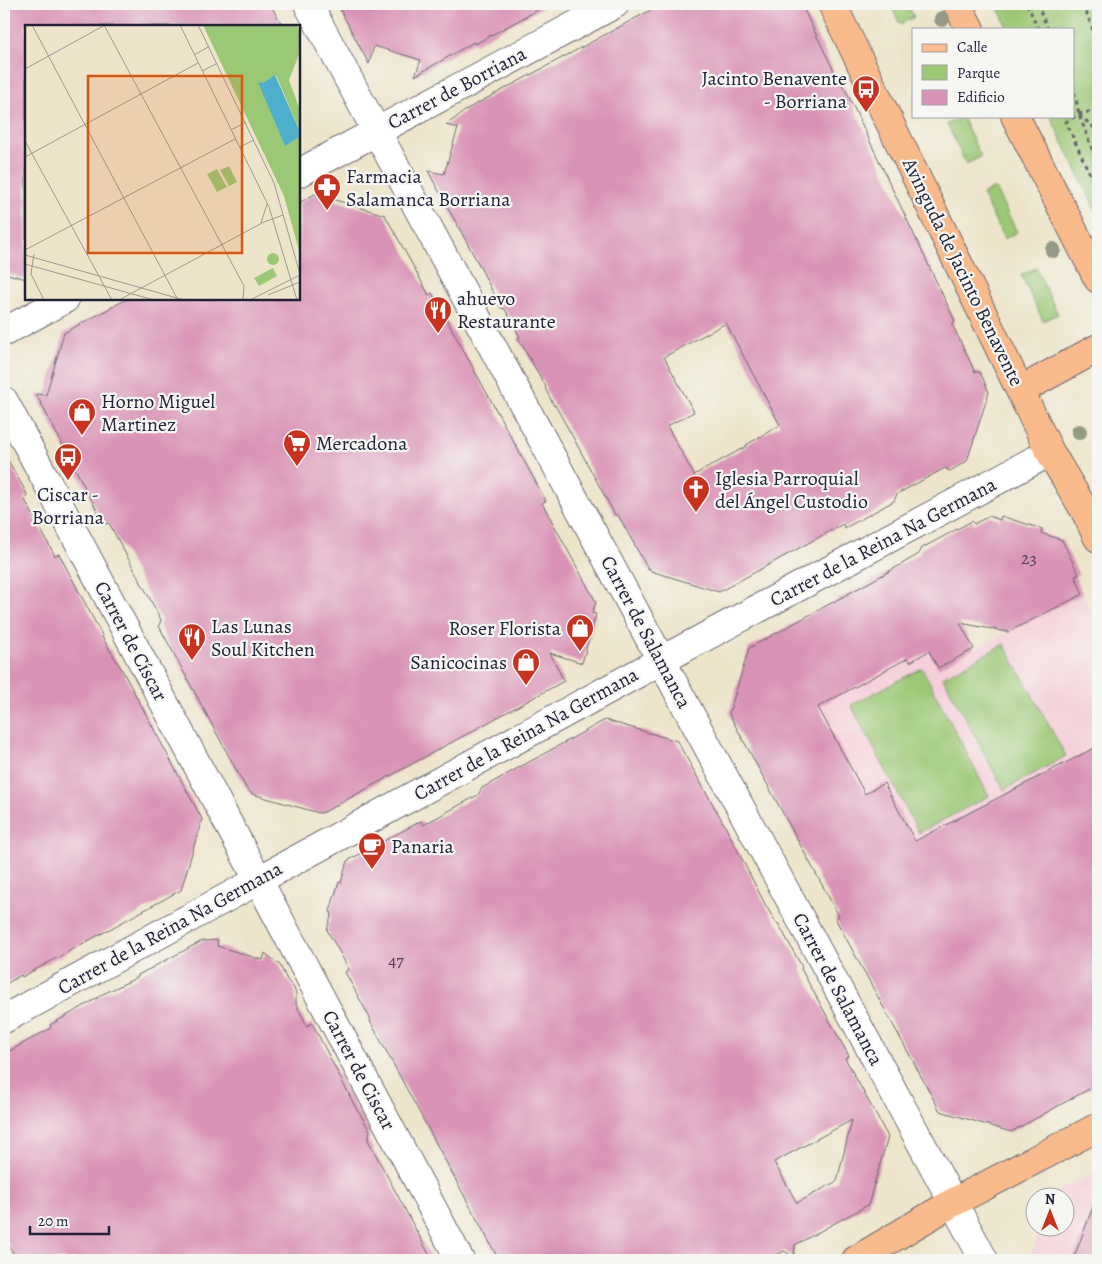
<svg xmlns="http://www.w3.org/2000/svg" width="1102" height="1264" viewBox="0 0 1102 1264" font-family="Alegreya,serif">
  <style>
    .built { fill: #f5cfd9 }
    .green { fill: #9bc875; stroke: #5e7558 }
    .building { fill: #d993b6; fill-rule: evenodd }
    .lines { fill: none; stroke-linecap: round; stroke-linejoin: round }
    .minor-casing { stroke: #69666d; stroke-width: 30 }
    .major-casing { stroke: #69666d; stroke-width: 30 }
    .path { stroke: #69666d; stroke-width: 3; stroke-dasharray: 4 4; stroke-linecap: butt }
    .minor { stroke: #fff; stroke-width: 28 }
    .major { stroke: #fabb8c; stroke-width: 28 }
    .tree { fill: #949a86 }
    .labels { text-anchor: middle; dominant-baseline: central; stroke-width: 4.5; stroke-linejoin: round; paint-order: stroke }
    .number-label { font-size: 18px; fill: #503e5a }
    .poi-label { font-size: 20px; fill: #22223b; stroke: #f6f6f2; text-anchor: start }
    .street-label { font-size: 20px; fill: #22223b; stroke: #f6f6f2 }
    .inset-road { fill: none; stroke: #9c9791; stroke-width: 1 }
    .view { fill: #de560e; fill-opacity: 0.15; stroke: #de560e; stroke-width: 2.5 }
    .inset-edge { fill: none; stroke: #22223b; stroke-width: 2.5 }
  </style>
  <rect width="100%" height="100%" fill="#f6f6f2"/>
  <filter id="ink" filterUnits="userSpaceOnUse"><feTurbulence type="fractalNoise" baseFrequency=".02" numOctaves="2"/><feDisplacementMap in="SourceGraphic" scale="10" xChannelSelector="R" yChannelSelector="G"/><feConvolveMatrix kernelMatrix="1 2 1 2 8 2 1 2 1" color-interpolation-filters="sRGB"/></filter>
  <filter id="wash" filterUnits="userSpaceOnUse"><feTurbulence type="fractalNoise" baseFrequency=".0096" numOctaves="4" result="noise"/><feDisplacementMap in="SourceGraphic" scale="20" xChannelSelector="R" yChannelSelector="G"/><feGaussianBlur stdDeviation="1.12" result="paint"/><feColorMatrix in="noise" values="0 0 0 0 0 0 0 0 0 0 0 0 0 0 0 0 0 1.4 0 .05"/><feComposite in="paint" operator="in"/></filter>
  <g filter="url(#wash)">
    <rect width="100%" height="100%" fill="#ede5ca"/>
    <path class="built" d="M888 572 938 668 1083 594 1098 625V764L1008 808 833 905 729 714 749 648Z
      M1098 1170V1260H1030L1040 1227 1064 1226V1196H1048Z"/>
    <path class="green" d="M890 4H907L914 17 900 24Z
      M996 4H1098V215L1050 116H1073V29H1008Z
      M962 117 981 157 966 164 947 124Z
      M995 188 1017 232 1004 239 982 194Z
      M1036 268 1058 314 1043 321 1021 275Z
      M1004 644 1066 756 1004 790 943 677Z
      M922 668 989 796 919 833 851 705Z"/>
    <g id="blocks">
      <path class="building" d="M4 4H270L283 26H26V279L4 273Z
        M337 4H549L475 44 474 42 415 76 421 60 374 46 369 64Z
        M662 4H801L840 83H841L847 93 955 321 952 324 966 353 975 372H980L989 392 967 461 950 471 945 468 897 494 894 501 845 528 843 524 719 592 651 571 649 568 648 569 618 515H615L574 439 555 405 554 406 545 388 546 387 518 338 520 337 505 309 501 308 478 263 428 171 444 174 458 128 446 125 469 108ZM726 323 780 425 746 445 747 446 694 475 667 426 694 412 664 357Z
        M315 194 385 215 429 295 432 293 546 501 542 503 596 602 592 613 596 614 582 663 550 653 564 681 324 812 319 813 252 794 246 788 159 626 161 620 149 597 109 523 104 524 36 394 46 395 64 333 127 299H299V203Z
        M4 453 27 494 25 500 55 556 59 554 103 637H102L121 668 202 819 181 890 22 977 21 975 4 985Z
        M989 516 1000 520 1001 516 1017 521 1042 529 1041 533 1062 540 1079 575 1075 576 1083 594 1008 632 960 623 974 649 938 668 929 651 910 662 908 658 818 707 865 794 884 783 915 841 1098 746V1084L1011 1132 940 1111 835 918 839 916 729 714 749 648 888 572 919 554 922 548 972 521 974 524Z
        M605 720 677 741 724 824 766 906 777 924 778 923 802 967 801 969 849 1056 845 1058 888 1137 868 1205 795 1245 794 1257 784 1251 767 1260H499L370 1021 371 1020 345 972 349 969 327 930 332 913 330 912 333 901 339 882 341 883 347 861 421 821 423 825 478 795 482 788ZM852 1120 837 1181 797 1203 774 1162Z
        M218 940 217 946 263 960 265 953 280 965 287 980 294 988 296 994V1004L307 1026 312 1023 358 1112 360 1114 370 1131 368 1140 432 1260H17L4 1237V1054L51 1028 50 1025 91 1002 103 994 138 977V975L202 941Z
        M1096 1199 1098 1200V1260H1073Z"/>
    </g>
  </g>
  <g filter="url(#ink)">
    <use href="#blocks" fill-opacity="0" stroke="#69666d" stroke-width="1"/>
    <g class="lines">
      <g class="minor-casing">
        <path id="minor" d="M308 4 984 1260
          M299 173 615 4
          M4 332 65 299
          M4 401 460 1260
          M4 1019 662 660 1050 452"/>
      </g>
      <g class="major-casing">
        <path id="major" d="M832 4 1050 452 1085 511 1098 538
          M957 4 970 29
          M1015 116 1098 279
          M1021 390 1098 348
          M856 1260 952 1203 1098 1127"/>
      </g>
      <path class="path" d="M1027 4 1038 29
        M1037 4 1048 29
        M1083 4 1098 43
        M1073 85 1079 114 1098 165
        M1098 110 1079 114 1066 122 1098 192
        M1079 115 1098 131"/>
      <use href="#minor" class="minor"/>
      <use href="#major" class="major"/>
    </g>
    <g class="tree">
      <circle cx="942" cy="19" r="8"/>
      <circle cx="1053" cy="250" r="8"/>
      <circle cx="1079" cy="432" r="8"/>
    </g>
  </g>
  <defs>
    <g id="bus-pin" transform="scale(1.4375)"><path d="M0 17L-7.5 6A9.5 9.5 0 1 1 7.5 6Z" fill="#c8321e" stroke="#f6f6f2"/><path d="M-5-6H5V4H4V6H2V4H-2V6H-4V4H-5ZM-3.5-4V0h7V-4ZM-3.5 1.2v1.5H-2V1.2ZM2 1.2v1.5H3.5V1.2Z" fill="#fff"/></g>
    <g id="pharmacy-pin" transform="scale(1.4375)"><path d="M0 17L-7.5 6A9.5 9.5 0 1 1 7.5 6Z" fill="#c8321e" stroke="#f6f6f2"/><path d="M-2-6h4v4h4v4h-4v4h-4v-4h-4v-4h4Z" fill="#fff"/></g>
    <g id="restaurant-pin" transform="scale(1.4375)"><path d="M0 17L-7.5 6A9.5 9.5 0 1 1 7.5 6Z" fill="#c8321e" stroke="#f6f6f2"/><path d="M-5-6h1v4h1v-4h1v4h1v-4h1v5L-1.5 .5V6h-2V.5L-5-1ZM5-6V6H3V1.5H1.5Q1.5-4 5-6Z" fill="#fff"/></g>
    <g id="shop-pin" transform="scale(1.4375)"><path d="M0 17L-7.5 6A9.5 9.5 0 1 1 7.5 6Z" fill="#c8321e" stroke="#f6f6f2"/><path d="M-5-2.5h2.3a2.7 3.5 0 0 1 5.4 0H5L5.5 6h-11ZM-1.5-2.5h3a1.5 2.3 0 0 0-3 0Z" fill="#fff"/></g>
    <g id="supermarket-pin" transform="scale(1.4375)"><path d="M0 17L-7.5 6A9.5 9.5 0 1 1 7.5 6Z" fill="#c8321e" stroke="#f6f6f2"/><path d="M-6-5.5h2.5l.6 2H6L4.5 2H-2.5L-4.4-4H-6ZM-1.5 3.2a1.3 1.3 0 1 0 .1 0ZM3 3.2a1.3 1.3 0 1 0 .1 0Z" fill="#fff"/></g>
    <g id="church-pin" transform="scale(1.4375)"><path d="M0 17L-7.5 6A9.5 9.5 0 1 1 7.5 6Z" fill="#c8321e" stroke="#f6f6f2"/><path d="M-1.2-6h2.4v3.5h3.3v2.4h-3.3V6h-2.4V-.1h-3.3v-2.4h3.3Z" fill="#fff"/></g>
    <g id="cafe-pin" transform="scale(1.4375)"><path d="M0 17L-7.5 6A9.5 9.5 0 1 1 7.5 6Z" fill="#c8321e" stroke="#f6f6f2"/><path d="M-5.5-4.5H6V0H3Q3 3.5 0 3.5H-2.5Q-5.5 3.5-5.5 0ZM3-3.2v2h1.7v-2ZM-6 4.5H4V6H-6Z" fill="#fff"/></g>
  </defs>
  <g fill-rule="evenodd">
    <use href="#bus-pin" x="866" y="89"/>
    <use href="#pharmacy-pin" x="327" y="187"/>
    <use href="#restaurant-pin" x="438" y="310"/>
    <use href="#shop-pin" x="82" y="412"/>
    <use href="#supermarket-pin" x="297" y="443"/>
    <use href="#bus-pin" x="68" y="457"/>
    <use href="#church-pin" x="696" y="489"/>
    <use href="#shop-pin" x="580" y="628"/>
    <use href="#restaurant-pin" x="192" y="637"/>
    <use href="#shop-pin" x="526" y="662"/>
    <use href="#cafe-pin" x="372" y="846"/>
  </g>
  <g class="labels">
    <g class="number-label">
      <text x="1029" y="558">23</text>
      <text x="396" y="960">47</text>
    </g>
    <g class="poi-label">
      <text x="847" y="78" text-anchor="end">Jacinto Benavente<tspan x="847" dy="23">- Borriana</tspan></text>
      <text x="346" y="176">Farmacia<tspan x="346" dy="23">Salamanca Borriana</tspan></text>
      <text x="457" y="298">ahuevo<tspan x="457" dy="23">Restaurante</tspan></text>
      <text x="101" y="401">Horno Miguel<tspan x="101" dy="23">Martinez</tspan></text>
      <text x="316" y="443">Mercadona</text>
      <text x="715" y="478">Iglesia Parroquial<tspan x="715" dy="23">del Ángel Custodio</tspan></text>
      <text x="68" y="494" text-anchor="middle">Ciscar -<tspan x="68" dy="23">Borriana</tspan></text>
      <text x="211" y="626">Las Lunas<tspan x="211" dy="23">Soul Kitchen</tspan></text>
      <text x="561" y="628" text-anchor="end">Roser Florista</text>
      <text x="507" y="662" text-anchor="end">Sanicocinas</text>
      <text x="391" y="846">Panaria</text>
    </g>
    <g class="street-label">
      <text transform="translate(457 88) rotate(-28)">Carrer de Borriana</text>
      <text transform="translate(963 272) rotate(64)">Avinguda de Jacinto Benavente</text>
      <text transform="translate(883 542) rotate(-28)">Carrer de la Reina Na Germana</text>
      <text transform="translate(646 632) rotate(62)">Carrer de Salamanca</text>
      <text transform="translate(131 641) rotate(62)">Carrer de Císcar</text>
      <text transform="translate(526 734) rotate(-29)">Carrer de la Reina Na Germana</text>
      <text transform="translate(170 928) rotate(-29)">Carrer de la Reina Na Germana</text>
      <text transform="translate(838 989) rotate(62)">Carrer de Salamanca</text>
      <text transform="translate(359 1070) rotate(62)">Carrer de Ciscar</text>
    </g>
  </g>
  <g transform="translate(25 25)">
    <rect width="275" height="275" fill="#ede5ca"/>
    <path d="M178 0H272L275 8V27L264 55 275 85V107L251 50 237 59 262 117 274 112 275 115V229L259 171ZM204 141 212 157 204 161 195 145ZM192 144 202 162 192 167 182 149ZM242 234a6 6 0 1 1 12 0a6 6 0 1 1-12 0ZM248 243 252 251 234 261 229 253Z" fill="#9bc875"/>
    <path d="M250 50 275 107V115L274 112 260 121 233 57 238 58Z" fill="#4eafcd"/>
    <path class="inset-road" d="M7 0 153 275M79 0 219 261 218 275M155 0 244 182 272 275M173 0 249 158 275 249M169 30 183 22M0 44 80 0M177 46 191 39M206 105 221 97M0 116 87 275M215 122 229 115M0 132 173 38M236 198 242 179M0 225 210 114M9 229 6 249 19 275M0 230 159 275M0 239 129 275M243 270 275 257M94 275 239 197 258 190M225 275 275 250"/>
    <path class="view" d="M63 51H217V228H63Z"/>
    <rect width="275" height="275" class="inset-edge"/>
  </g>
  <rect width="1102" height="1264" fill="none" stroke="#f6f6f2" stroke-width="20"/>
  <rect x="912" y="28" width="162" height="90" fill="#f6f6f2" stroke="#a1a1a9"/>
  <rect x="922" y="44" width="25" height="8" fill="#fabb8c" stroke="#a1a1a9"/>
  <text x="957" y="52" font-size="15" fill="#22223b">Calle</text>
  <rect x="922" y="65" width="25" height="15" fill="#9bc875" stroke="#a1a1a9"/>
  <text x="957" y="78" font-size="15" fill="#22223b">Parque</text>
  <rect x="922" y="90" width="25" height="15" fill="#d993b6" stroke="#a1a1a9"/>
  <text x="957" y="102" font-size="15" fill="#22223b">Edificio</text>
  <g transform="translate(1050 1212)"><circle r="24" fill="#f6f6f2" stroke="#a1a1a9"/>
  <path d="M0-4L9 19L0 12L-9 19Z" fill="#c8321e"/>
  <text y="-8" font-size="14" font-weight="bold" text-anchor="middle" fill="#22223b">N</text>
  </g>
  <path d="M30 1226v8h79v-8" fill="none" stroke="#22223b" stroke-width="2.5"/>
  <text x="38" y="1226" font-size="15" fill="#22223b" stroke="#f6f6f2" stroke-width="4" paint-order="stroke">20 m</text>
</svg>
